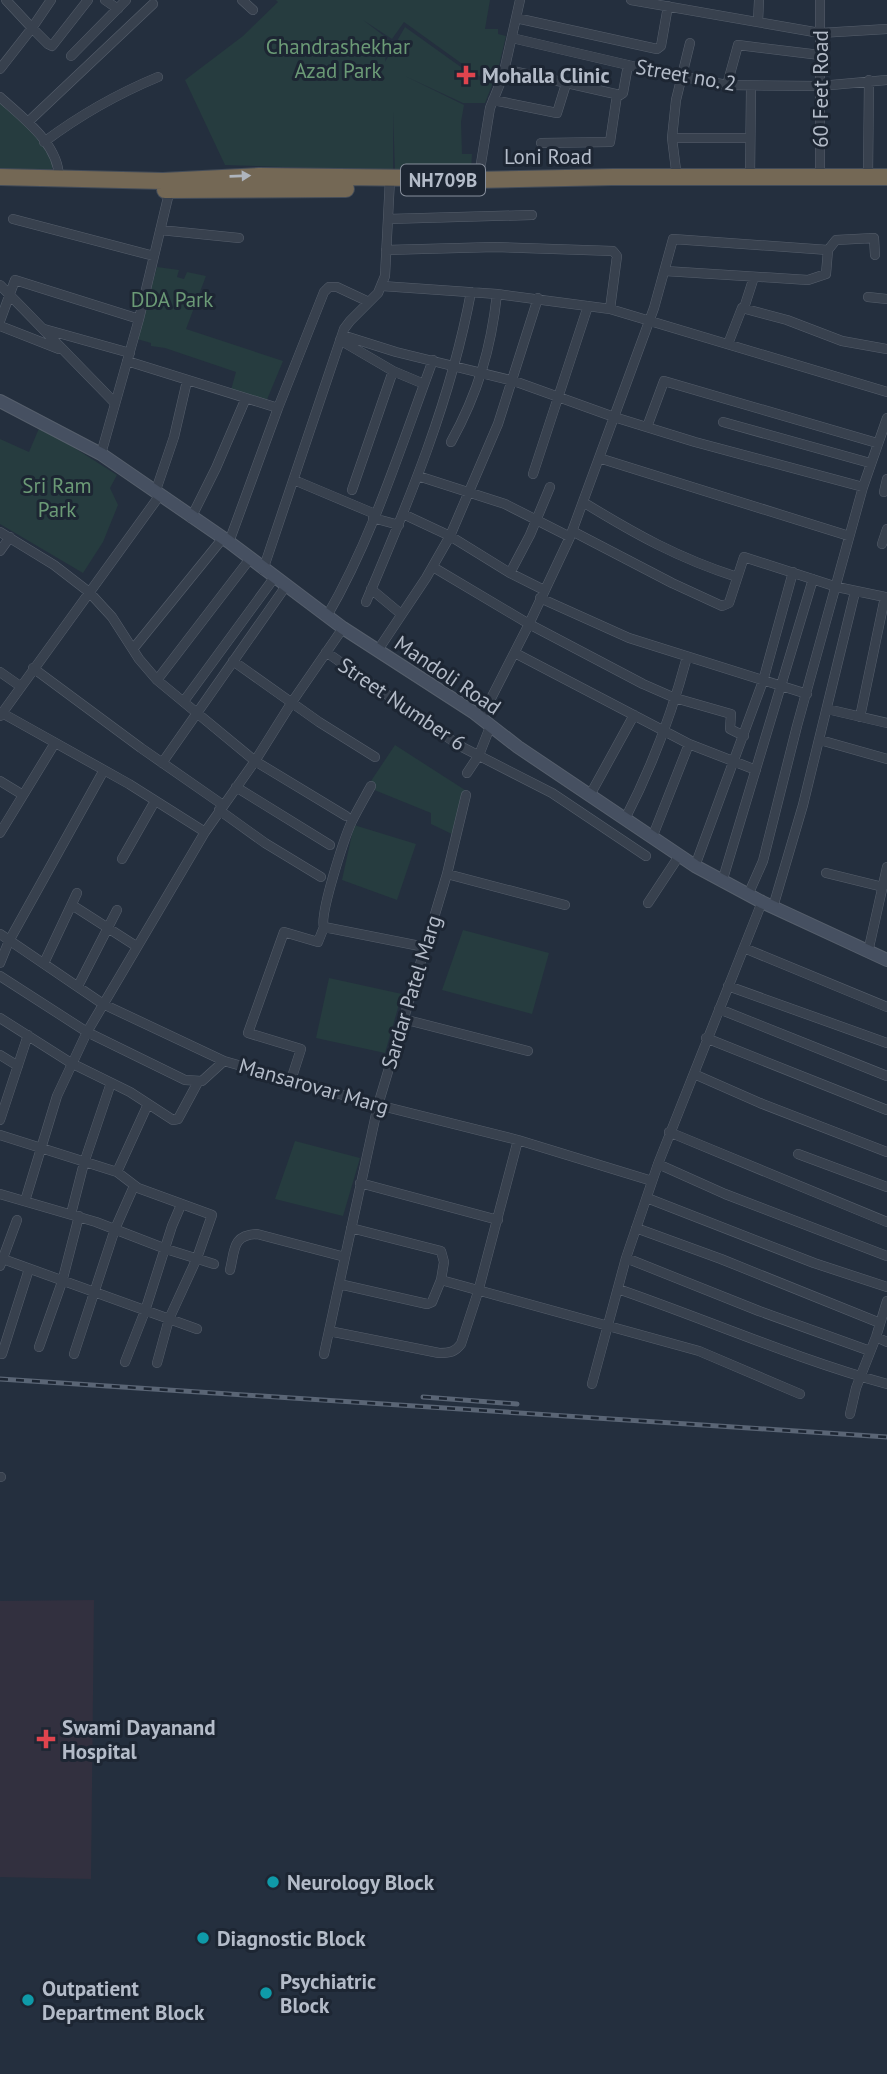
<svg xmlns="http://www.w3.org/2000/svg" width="887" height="2074" viewBox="0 0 887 2074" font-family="'PT Sans',sans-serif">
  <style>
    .medical { fill: #32303f }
    .green { fill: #263c3f; fill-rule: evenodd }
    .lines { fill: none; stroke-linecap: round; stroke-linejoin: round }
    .street-casing { stroke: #565f6c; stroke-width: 10 }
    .secondary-casing { stroke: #565f6c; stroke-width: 14 }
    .highway-casing { stroke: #434c59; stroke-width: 18 }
    .street { stroke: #38414e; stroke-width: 9 }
    .secondary { stroke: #465061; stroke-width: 12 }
    .highway { stroke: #746855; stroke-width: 16 }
    .rail-casing { stroke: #5a6575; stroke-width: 5 }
    .rail { stroke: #1d2633; stroke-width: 2.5; stroke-dasharray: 8; stroke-linecap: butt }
    .oneway { fill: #aeb4bd }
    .health-dot { fill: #e0444e; stroke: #1d2633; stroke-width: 2.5 }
    .culture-dot { fill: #0f9aa8; stroke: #1d2633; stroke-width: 2.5 }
    .labels { text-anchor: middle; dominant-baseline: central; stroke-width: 6; stroke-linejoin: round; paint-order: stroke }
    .shield { fill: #1d2633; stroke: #878f9c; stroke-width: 2 }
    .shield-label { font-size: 19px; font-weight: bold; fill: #b4bcc9 }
    .park-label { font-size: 21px; fill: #6b9a76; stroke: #1d2633 }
    .poi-label { font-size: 21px; font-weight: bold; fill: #b4bcc9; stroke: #1d2633; text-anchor: start }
    .street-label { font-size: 21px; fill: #b4bcc9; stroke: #1d2633 }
  </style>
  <rect width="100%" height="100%" fill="#242f3e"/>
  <path class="medical" d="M94 1600 91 1879 0 1877V1601Z"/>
  <path class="green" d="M276 0H490L485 29H498V34L506 36 498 70 485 103H463L405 76 464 105 461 122 462 154H472L471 171 395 170 393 112V171L225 165 185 80 243 36 278 2ZM363 20 392 39 404 22 486 81 479 80 405 27 385 62 388 39Z
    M0 99 28 124 53 159 52 169 49 171 0 170Z
    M157 267 179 270 177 277 184 279 187 272 206 276 186 329 283 361 266 402 231 390 236 372 165 348 151 346V343L137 339Z
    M40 426 117 475 110 488 118 505 103 542 83 573 0 524V439L29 452Z
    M395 745 465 790 452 834 431 824V813L367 787Z
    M354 825 416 844 397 900 342 880Z
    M463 930 549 953 532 1014 442 990Z
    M329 978 402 994 385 1053 316 1038Z
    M295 1141 360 1158 343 1216 275 1199Z"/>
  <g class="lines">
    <g class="street-casing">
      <path id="street" d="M51 0 32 28 48 44 52 46 88 0
        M105 0 118 9
        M242 0 253 10
        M631 0 820 33 887 29
        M820 0V178
        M516 18 657 49 661 46 668 6
        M758 22 759 0
        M512 38 658 72 727 85 820 86 887 80
        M71 56 126 0
        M0 69 32 28 6 0
        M504 69 620 95 623 93 628 65
        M727 85 738 45 820 55
        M0 97C23 118 59 144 59 178
        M493 100 557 113 566 84
        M28 122 153 4
        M672 138H750
        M44 142C80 115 117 94 158 77
        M541 143 610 142 617 95
        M750 177 751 87
        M868 177 869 80
        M677 178 672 138 676 100 690 43
        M478 182 490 108 503 76 520 0
        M13 219 154 256
        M388 219 532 215
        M160 230 239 238
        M386 250 495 247 613 251 617 256 610 309
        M665 271 808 280 826 274 828 250 836 240 874 238 875 255
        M0 285 115 403
        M382 286 497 294 610 309 887 392
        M868 297 887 299
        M744 308 754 277
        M0 321 15 280 139 319
        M0 326 59 349
        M44 329 130 353
        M342 335 396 352 514 381 614 417 695 442 863 487
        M340 340 393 371 424 384
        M728 344 742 308 787 320 842 341 887 349
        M127 361 278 408
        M723 422 870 463
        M647 427 664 381 877 443
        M451 442C478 393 491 349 497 294
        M101 454 139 319 170 189
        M599 458 849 536
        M533 474 588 306
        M418 476 505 504 570 537
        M294 480 375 514
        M352 490 393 371
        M884 492 887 479
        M155 493 174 437 187 381
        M583 502C635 534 678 558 737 577
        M403 514 450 536 510 573 530 535 550 487
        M191 518 216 468 246 398
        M373 518 399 525
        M572 531 672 583 722 606 729 603 744 557 837 587 885 597 860 717
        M0 532 54 565 89 592 112 617 139 659 157 680 255 761 346 816
        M229 542 278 408 324 292 329 287H337L369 302
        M882 544 887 529
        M0 551 10 537
        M433 567 529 624 643 684 675 698 731 714 730 729 744 736
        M263 570 344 329 350 321 378 293 385 276 390 179
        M510 573 544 590
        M371 589 401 614
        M540 598 629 638 807 694
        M366 602C409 501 451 400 471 292
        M327 616C373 537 401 446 433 360
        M133 649 223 538
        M378 650 426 578 450 536 498 424 538 298
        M326 652 460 746 552 793 646 856
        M515 653 689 744 756 770
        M233 661 319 722 375 757
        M33 668 141 748 223 805
        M0 672 20 686
        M157 680 249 560
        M184 701 274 578
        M827 709 887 723
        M2 713 129 784 205 832
        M0 716 160 495
        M481 718 529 624 570 537 654 308 673 239 828 250
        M820 740 887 759
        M162 763 286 586
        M467 773 479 755 490 727
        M0 781 23 795
        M236 787 330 845
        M590 795 634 715
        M219 810 265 843 321 877
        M625 819C652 767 672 713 687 657
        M0 833 55 743
        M652 838 689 744
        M122 859 155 801
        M695 866 763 681 793 572
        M826 873 883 887
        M447 874 565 905
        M722 882 813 579
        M748 895 763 861 797 726 863 487 887 418
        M648 903 679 856
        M72 905 136 946
        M773 907 803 805 855 592
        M324 927 425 947
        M0 934 103 1004 224 1061 378 1105 518 1140 652 1181
        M744 948 887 1007
        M868 952 887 867
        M0 963 9 941 104 770
        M44 963 77 893
        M0 976 87 1032 185 1080 202 1081 224 1061
        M78 986 117 910
        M728 986 887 1043
        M719 1009 887 1076
        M0 1018 71 1063 130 1092 173 1120 178 1119 198 1082
        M403 1019 528 1051
        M706 1038 887 1110
        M0 1055 18 1066
        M694 1074 760 1103 887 1152
        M291 1080 301 1049 248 1033 284 932 318 942 324 927C319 915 345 836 352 821 358 809 365 797 371 786
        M0 1120 28 1035
        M669 1132 887 1222
        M0 1135 117 1172 138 1188 212 1215 197 1258 169 1319 157 1363
        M798 1154 887 1187
        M658 1164 725 1194 887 1256
        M117 1172 148 1104
        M360 1183 498 1220
        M0 1194 96 1222 166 1249 214 1264
        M647 1198 814 1263 887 1287
        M25 1201 57 1096 87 1032 205 832 255 761 292 702 343 628
        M71 1214 84 1163 111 1083
        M351 1228 441 1251 444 1262 441 1280
        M636 1228 721 1259 880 1323
        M0 1258 197 1329
        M626 1258 759 1311 870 1351
        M0 1266 17 1220
        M230 1270C235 1250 232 1235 257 1234L345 1257
        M339 1284 427 1304 432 1302 441 1280 699 1351 800 1394
        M618 1289C708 1320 796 1359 887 1384
        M329 1331 439 1353C450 1353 455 1352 461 1344L478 1292 518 1140
        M876 1337 887 1342
        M39 1347 62 1282 79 1216
        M2 1354 29 1269
        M74 1354 115 1229 134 1186
        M324 1354 378 1105 447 874 466 795
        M125 1362 145 1311 172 1226 181 1205
        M592 1384 626 1258 658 1164 762 902
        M850 1414 856 1388 876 1337 887 1301
        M0 1477H1"/>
    </g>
    <g class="secondary-casing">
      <path id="secondary" d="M0 401 101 454 229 542 343 628 473 712 518 747 695 866 762 902 887 960"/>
    </g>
    <g class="highway-casing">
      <path id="highway" d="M0 177 163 181 259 176 421 178 427 181 612 177H887
        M165 190 346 189"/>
    </g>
    <use href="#street" class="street"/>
    <use href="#secondary" class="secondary"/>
    <use href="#highway" class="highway"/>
    <g class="rail-casing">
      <path id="rail" d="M0 1379 887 1437
        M423 1397 517 1404"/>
    </g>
    <use href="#rail" class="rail"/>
  </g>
  <defs><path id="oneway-solid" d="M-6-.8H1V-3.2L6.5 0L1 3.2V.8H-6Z" transform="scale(1.75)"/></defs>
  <use class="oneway" href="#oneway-solid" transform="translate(240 176) rotate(-2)"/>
  <g class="health-dot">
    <path d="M462.5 64.5h7v7h7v7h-7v7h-7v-7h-7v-7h7z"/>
    <path d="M42.5 1728.5h7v7h7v7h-7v7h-7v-7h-7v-7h7z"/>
  </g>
  <g class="culture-dot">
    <circle cx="273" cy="1882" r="7"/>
    <circle cx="203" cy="1938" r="7"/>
    <circle cx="266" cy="1993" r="7"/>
    <circle cx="28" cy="2000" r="7"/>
  </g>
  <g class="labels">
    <rect class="shield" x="401" y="164.5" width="84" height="31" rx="5"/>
    <g class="shield-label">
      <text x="443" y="180">NH709B</text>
    </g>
    <g class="park-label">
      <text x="338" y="46">Chandrashekhar<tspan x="338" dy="24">Azad Park</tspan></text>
      <text x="172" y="299">DDA Park</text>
      <text x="57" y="485">Sri Ram<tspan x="57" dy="24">Park</tspan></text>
    </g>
    <g class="poi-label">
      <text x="482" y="75">Mohalla Clinic</text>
      <text x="62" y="1727">Swami Dayanand<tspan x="62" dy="24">Hospital</tspan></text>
      <text x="287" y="1882">Neurology Block</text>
      <text x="217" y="1938">Diagnostic Block</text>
      <text x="280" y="1981">Psychiatric<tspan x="280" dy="24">Block</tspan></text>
      <text x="42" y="1988">Outpatient<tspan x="42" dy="24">Department Block</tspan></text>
    </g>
    <g class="street-label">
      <text transform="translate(686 75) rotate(10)">Street no. 2</text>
      <text transform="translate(820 89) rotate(-90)">60 Feet Road</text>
      <text x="548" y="156">Loni Road</text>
      <text transform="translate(448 675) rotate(34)">Mandoli Road</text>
      <text transform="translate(402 704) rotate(34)">Street Number 6</text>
      <text transform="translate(411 992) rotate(-73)">Sardar Patel Marg</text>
      <text transform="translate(314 1086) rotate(16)">Mansarovar Marg</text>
    </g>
  </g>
</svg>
